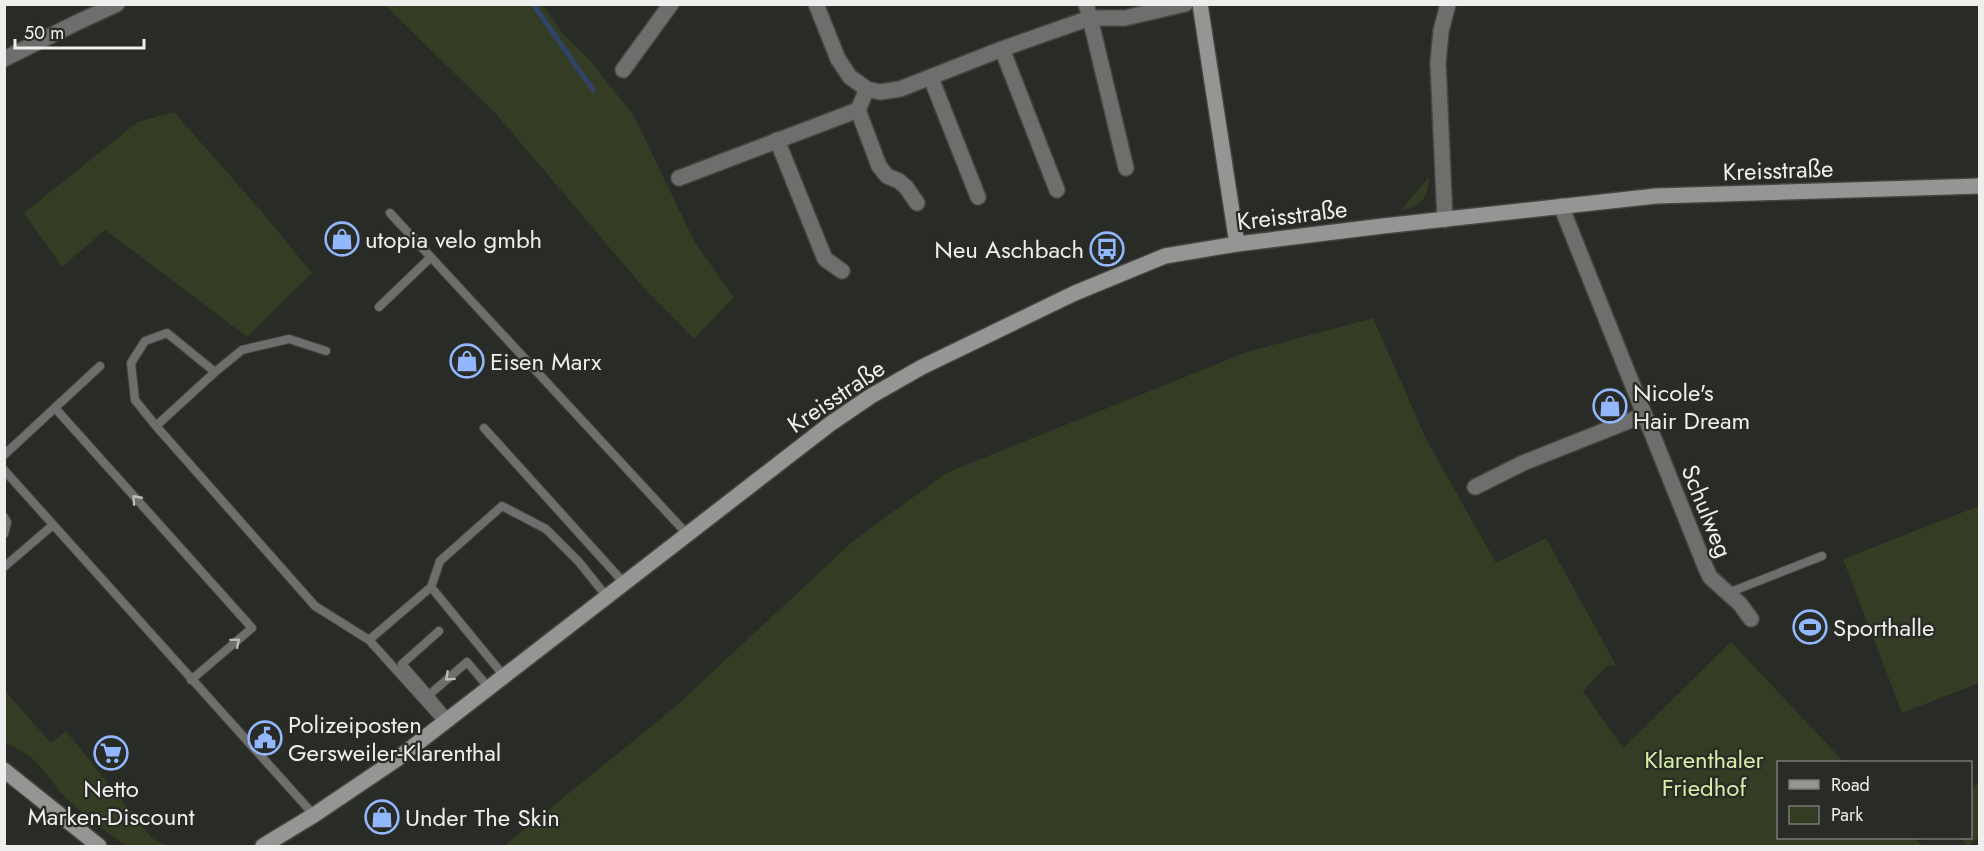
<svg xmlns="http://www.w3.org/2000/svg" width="1984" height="851" viewBox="0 0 1984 851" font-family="Jost,sans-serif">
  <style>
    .green { fill: #343c23 }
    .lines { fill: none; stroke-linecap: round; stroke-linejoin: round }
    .stream { stroke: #314366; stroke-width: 5 }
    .lane-casing { stroke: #454643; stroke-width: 10 }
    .street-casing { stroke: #454643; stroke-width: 18 }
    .secondary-casing { stroke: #454643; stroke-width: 18 }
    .lane { stroke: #6e6f6d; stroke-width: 8 }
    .street { stroke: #6e6f6d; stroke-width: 15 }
    .secondary { stroke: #959693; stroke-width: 15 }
    .oneway { stroke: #bbbcb9 }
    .labels { text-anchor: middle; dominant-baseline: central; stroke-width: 4.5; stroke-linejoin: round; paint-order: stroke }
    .street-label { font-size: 24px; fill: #eeefec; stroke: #292b27 }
    .poi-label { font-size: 24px; fill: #eeefec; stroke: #292b27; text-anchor: start }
    .park-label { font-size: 24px; fill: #d6eea8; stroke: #292b27 }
  </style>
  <rect width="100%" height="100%" fill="#292b27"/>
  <path class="green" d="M385 5H543L562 33 589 59 634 116 695 243 734 297 694 339 644 288 497 115Z
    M174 112 262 212 312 273 247 337 105 230 62 267 24 213 138 122Z
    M1429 177C1428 198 1422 207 1401 210Z
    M1373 318 1426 439 1496 563 1546 538 1616 665 1607 666 1583 691 1623 748 1731 642 1844 762H1778V838H1914L1923 846H504L675 707 852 542 946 473 1247 352Z
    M1979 506V683L1902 713 1843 559Z
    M5 691 51 743 66 731 152 838 166 846H126L84 815 60 792 45 772 30 756 5 742Z
    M1979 781V837L1968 846 1960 838H1970L1971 789Z"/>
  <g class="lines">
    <path class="stream" d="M533 4 593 90"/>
    <g class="lane-casing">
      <path id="lane" d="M390 213 688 535
        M379 307 431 257
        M326 351 289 339 242 350 215 372 156 426 315 606 369 640 444 723
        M55 408 252 628 191 680
        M156 426 135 400 131 363 145 341 167 333 215 372
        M484 428 625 584
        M4 455 100 366
        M4 470 314 815
        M4 517 7 522 4 534
        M4 567 53 525
        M1728 593 1822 556
        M369 640 431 587
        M504 676 431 587 440 561 502 506 546 529 579 562 607 597
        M429 695 402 664 439 631
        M449 719 429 695 467 662 489 688"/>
    </g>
    <g class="street-casing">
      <path id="street" d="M816 4 838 59 850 77 867 89 880 92 900 89 1002 49 1090 18 1086 4
        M1002 49 1057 190
        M4 59 76 23 117 4
        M623 70 671 4
        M931 78 978 197
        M858 110 879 166 887 176 899 181 906 187 917 203
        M777 140 825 259 842 271
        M1126 168 1090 18H1125L1185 4
        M679 178 858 110 867 89
        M1561 206 1705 566 1710 577 1740 604 1751 619
        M1445 220 1438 63 1441 31 1448 4
        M1475 487 1523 463 1644 415"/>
    </g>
    <g class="secondary-casing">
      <path id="secondary" d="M1200 4 1237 244
        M4 770 99 846
        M263 846 314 815 397 759 830 424 871 396 922 367 1075 293 1165 256 1237 244 1383 226 1656 196 1980 186"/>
    </g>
    <use href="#lane" class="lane"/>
    <use href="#street" class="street"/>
    <use href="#secondary" class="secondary"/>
  </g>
  <defs><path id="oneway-chevron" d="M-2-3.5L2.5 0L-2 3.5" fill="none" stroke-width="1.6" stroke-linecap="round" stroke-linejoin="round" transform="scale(1.5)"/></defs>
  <g class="oneway">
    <use href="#oneway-chevron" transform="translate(136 499) rotate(-132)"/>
    <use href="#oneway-chevron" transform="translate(236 642) rotate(-40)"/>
    <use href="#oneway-chevron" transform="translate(449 677) rotate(138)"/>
  </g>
  <defs>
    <g id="shop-ring" transform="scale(1.725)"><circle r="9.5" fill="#292b27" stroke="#92b7fd" stroke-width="1.5"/><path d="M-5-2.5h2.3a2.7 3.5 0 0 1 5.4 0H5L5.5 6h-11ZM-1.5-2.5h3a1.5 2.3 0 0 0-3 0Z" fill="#92b7fd"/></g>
    <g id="bus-ring" transform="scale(1.725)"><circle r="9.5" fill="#292b27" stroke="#92b7fd" stroke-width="1.5"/><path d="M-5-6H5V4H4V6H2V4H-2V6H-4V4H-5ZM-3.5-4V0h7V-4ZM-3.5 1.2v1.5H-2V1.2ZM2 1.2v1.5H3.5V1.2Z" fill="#92b7fd"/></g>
    <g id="stadium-ring" transform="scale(1.725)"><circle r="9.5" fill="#292b27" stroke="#92b7fd" stroke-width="1.5"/><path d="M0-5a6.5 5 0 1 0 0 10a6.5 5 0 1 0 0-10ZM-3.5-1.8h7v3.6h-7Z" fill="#92b7fd"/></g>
    <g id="civic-ring" transform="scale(1.725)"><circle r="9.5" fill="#292b27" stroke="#92b7fd" stroke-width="1.5"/><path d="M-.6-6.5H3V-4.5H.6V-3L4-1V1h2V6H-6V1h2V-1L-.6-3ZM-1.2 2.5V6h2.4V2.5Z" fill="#92b7fd"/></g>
    <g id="supermarket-ring" transform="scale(1.725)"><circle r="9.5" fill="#292b27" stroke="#92b7fd" stroke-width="1.5"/><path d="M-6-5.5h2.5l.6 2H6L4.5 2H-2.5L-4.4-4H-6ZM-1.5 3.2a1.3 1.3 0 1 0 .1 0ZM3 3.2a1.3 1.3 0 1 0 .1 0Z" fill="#92b7fd"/></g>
  </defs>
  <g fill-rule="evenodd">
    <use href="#shop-ring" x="342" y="239"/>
    <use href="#bus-ring" x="1107" y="249"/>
    <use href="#shop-ring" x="467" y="361"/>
    <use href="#shop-ring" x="1610" y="406"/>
    <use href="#stadium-ring" x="1810" y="627"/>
    <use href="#civic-ring" x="265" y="738"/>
    <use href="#supermarket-ring" x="111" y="753"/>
    <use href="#shop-ring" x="382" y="817"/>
  </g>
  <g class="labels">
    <g class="street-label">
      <text transform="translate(1778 170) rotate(-2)">Kreisstraße</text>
      <text transform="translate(1292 215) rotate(-7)">Kreisstraße</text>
      <text transform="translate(836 396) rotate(-34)">Kreisstraße</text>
      <text transform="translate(1707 511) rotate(68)">Schulweg</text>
    </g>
    <g class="poi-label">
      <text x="365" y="239">utopia velo gmbh</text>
      <text x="1084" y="249" text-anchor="end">Neu Aschbach</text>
      <text x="490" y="361">Eisen Marx</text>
      <text x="1633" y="392">Nicole's<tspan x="1633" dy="28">Hair Dream</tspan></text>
      <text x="1833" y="627">Sporthalle</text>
      <text x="288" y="724">Polizeiposten<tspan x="288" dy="28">Gersweiler-Klarenthal</tspan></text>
      <text x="111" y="788" text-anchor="middle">Netto<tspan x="111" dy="28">Marken-Discount</tspan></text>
      <text x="405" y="817">Under The Skin</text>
    </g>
    <g class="park-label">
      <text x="1704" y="759">Klarenthaler<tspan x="1704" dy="28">Friedhof</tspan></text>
    </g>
  </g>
  <rect width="1984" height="851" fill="none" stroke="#eeefec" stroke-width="12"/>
  <rect x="1777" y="761" width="195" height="78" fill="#292b27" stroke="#787976" stroke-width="1.5"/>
  <rect x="1789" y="780" width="30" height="9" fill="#959693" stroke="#787976" stroke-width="1.5"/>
  <text x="1831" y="791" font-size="18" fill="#eeefec">Road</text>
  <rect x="1789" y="806" width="30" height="18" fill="#343c23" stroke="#787976" stroke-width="1.5"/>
  <text x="1831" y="821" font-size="18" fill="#eeefec">Park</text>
  <path d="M15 39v9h129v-9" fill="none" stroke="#eeefec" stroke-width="3"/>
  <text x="24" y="39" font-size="18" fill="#eeefec" stroke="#292b27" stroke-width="4.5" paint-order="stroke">50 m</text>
</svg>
